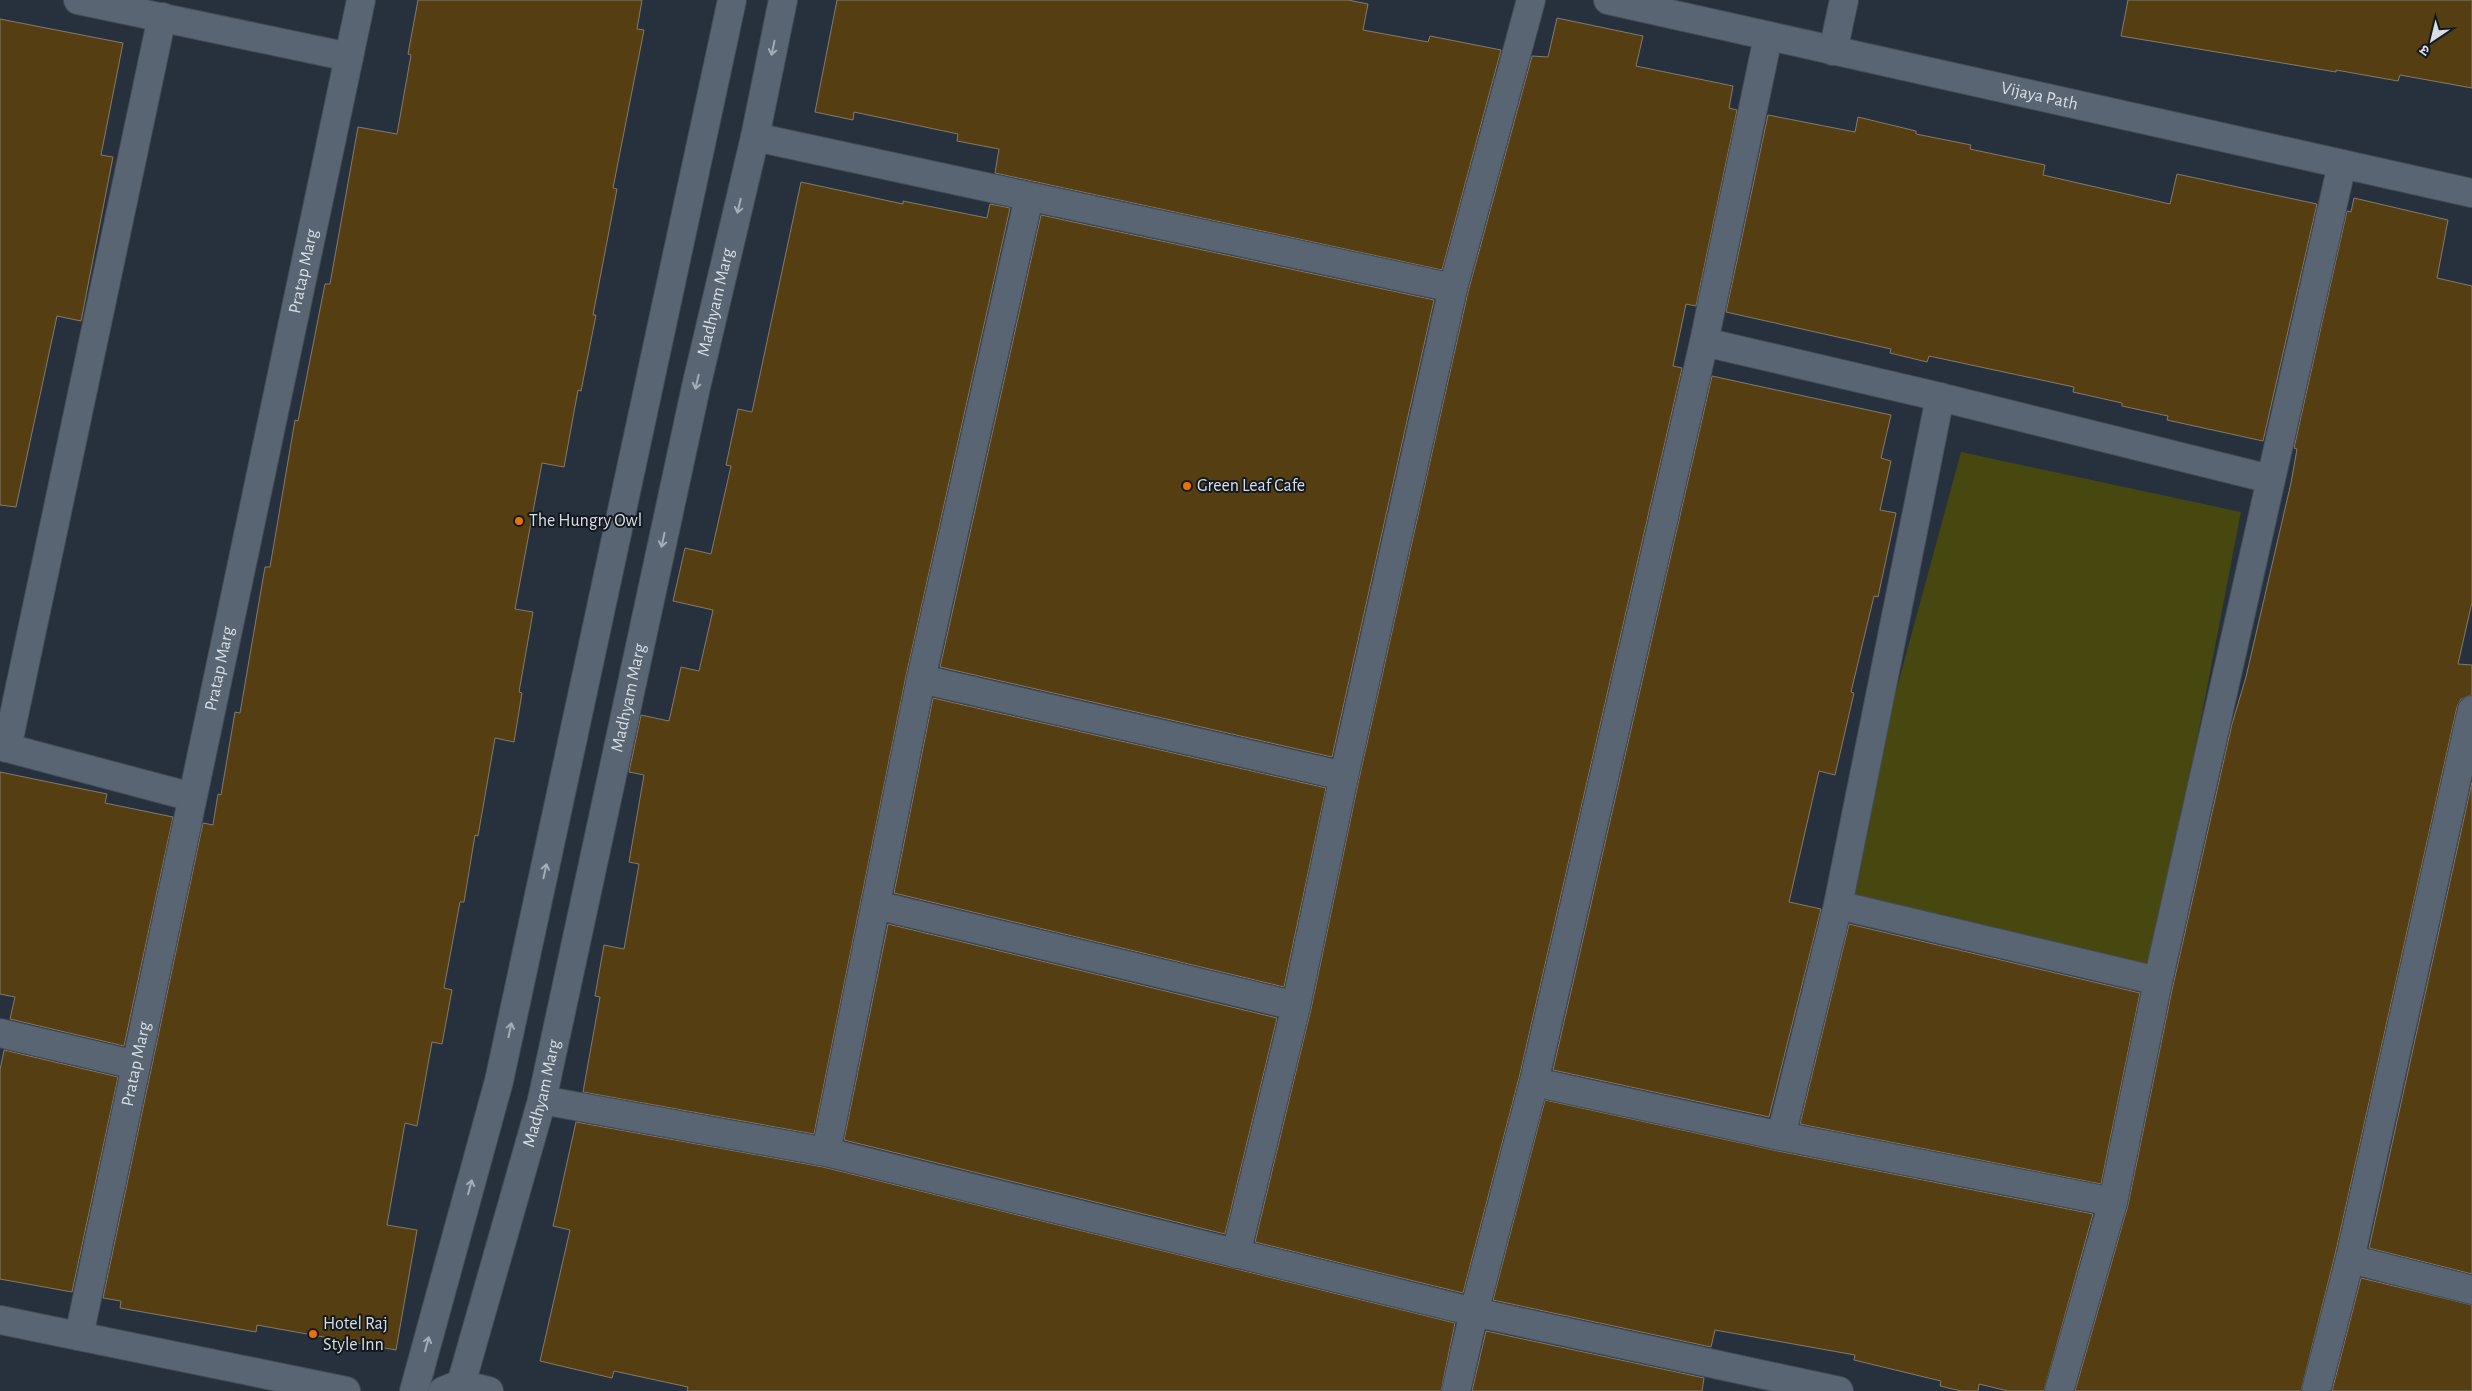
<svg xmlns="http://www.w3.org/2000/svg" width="2472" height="1391" viewBox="0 0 2472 1391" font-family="'Alegreya Sans','Noto Sans Devanagari',sans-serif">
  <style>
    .green { fill: #46480f }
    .building { fill: #563e13; stroke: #847a6b }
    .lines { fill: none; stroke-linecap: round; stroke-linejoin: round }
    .minor-casing { stroke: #434c56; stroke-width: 30 }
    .tertiary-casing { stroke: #434c56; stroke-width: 30 }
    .minor { stroke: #596572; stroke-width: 28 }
    .tertiary { stroke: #596572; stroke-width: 28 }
    .oneway { stroke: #a5aeb8 }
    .food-dot { fill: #e8710a; stroke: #14191e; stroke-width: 2 }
    .labels { text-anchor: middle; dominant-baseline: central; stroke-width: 4; stroke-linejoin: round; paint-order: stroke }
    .street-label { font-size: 18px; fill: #d7dee6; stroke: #14191e }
    .poi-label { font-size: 18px; fill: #d7dee6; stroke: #14191e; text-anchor: start }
  </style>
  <rect width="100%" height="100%" fill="#26313d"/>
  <path class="green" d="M1961 452 2241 512 2153 967 1838 905Z"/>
  <path class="building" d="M418 0H642L637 29 644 30 613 188 617 189 593 315H596L581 391 578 390 564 467 542 463 515 609 533 612 519 692 522 693 514 742 495 738 478 836 475 835 464 902H460L444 988 452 990 442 1044 432 1042 417 1126 405 1123 387 1225 417 1230 396 1350 257 1325 256 1332 120 1308 121 1301 103 1298 203 823 213 825 218 794 221 795 235 712 240 713 265 567H270L295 420 298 421 325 284H330L358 127 397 134 411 55 408 54Z
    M837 0H1348L1368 4 1363 30 1428 42 1430 36 1501 50 1442 270 995 173 999 149 957 141 958 134 854 112 853 120 815 112Z
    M2128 0H2472V88L2400 75 2398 81 2336 70V72L2121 36Z
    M1557 18 1643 36 1636 66 1733 86 1729 108 1737 110 1696 306 1686 304 1673 366 1682 368 1519 1078 1463 1293 1255 1242 1311 1009 1359 779 1468 292 1532 56 1548 57Z
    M0 19 123 43 101 155 113 157 81 321 57 316 16 507 0 505Z
    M1768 115 1855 132 1858 117 1916 131V134L1971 145 1970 149 2045 165 2043 175 2170 204 2177 174 2317 204 2263 441 2167 420 2168 416 2122 406V403L2073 392 2074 387 1929 356 1927 362 1890 353 1891 349 1726 312Z
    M801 182 903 204V201L987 218 990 204 1010 208 906 676 814 1134 583 1092 600 997 595 996 604 945 624 949 639 864 629 862 644 775 629 772 641 715 669 721 681 667 699 671 713 610 673 601 685 548 711 554 731 466 726 465 738 409 752 412Z
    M2354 198 2448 220 2437 278 2472 286V602L2458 664 2472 665V695L2461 699 2457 707 2335 1255 2301 1391H2075L2128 1205 2172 990 2232 724 2246 677 2291 483 2297 449 2294 448 2347 211 2351 212Z
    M1041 215 1434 300 1332 757 940 667Z
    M1712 376 1891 415 1881 458 1891 461 1880 510 1896 513 1878 597 1874 596 1851 692 1854 693 1835 775 1819 771 1789 902 1821 909 1769 1117 1553 1070Z
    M933 698 1326 788 1284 987 894 893Z
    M0 772 107 794 105 803 173 817 124 1046 10 1019 15 997 0 994Z
    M2472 782V1274L2369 1248Z
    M888 924 1277 1018 1225 1234 844 1140Z
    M1849 924 2140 993 2101 1184 1800 1124Z
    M4 1050 118 1077 72 1292 0 1279V1070Z
    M1545 1100 1778 1151 2093 1214 2044 1391H2008L1979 1384 1978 1391H1961L1940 1386 1941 1381 1854 1360 1855 1355 1715 1330 1711 1347 1493 1300Z
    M576 1122 823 1167 1455 1323 1441 1391H687L688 1387 614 1371 612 1378 540 1361 570 1230 553 1226Z
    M2361 1278 2472 1305V1391H2332Z
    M1486 1331 1704 1378 1702 1391H1472Z"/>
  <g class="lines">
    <g class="minor-casing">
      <g id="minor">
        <path d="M78 0 349 57"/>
        <path d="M1833 51 1844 0"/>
        <path d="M755 137 1453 288"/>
        <path d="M1940 397 2270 479"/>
        <path d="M921 679 1344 776"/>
        <path d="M0 746 192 797"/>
        <path d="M7 748 162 17"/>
        <path d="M876 905 1296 1006"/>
        <path d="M1838 905 2158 981"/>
        <path d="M0 1033 136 1065"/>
        <path d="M1534 1082 1704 342"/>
        <path d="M542 1100 826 1152 1474 1312 1839 1391"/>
        <path d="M1781 1136 2113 1202"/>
        <path d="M826 1152 921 679 1029 197"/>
        <path d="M1236 1254 1296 1006 1344 776 1453 288 1531 0"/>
        <path d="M2350 1259 2472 1290"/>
        <path d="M0 1320 346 1391"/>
        <path id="s1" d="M79 1336 361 0"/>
        <path d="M443 1391 460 1384 489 1391"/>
        <path d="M1456 1391 1474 1312 1534 1082 1781 1136 1838 905 1940 397 1704 342 1768 37"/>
        <path d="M2059 1391 2113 1202 2158 981 2342 164"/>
        <path d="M2316 1391 2350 1259 2472 710"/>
      </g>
    </g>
    <g class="tertiary-casing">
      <g id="tertiary">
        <path id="s2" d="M1608 0 2472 193"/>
        <path d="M414 1391 499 1081 732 0"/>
        <path id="s3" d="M459 1391 542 1100 696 387 755 137 783 0"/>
      </g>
    </g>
    <use href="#minor" class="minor"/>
    <use href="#tertiary" class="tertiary"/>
  </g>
  <defs><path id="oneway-shaft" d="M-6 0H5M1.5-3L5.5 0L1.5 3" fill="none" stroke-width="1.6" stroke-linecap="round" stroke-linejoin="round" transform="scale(1.25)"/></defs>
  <g class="oneway">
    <use href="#oneway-shaft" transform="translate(773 48) rotate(102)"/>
    <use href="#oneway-shaft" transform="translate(739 206) rotate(103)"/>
    <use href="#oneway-shaft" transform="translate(697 382) rotate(103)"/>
    <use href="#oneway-shaft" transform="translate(663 540) rotate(102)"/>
    <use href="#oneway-shaft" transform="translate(545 871) rotate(-78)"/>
    <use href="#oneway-shaft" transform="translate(510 1030) rotate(-78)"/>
    <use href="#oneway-shaft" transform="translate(470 1187) rotate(-75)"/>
    <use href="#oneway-shaft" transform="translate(427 1344) rotate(-75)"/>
  </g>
  <g class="food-dot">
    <circle cx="1187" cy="486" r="5"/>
    <circle cx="519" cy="521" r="5"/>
    <circle cx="313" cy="1334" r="5"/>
  </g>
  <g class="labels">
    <g class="street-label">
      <text stroke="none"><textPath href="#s2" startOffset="442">Vijaya Path</textPath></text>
      <text stroke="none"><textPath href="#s1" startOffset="1088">Pratap Marg</textPath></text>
      <text stroke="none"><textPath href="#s3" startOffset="1119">Madhyam Marg</textPath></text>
      <text stroke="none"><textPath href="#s1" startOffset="682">Pratap Marg</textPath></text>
      <text stroke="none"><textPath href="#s3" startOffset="714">Madhyam Marg</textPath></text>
      <text stroke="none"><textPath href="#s1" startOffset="278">Pratap Marg</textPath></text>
      <text stroke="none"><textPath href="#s3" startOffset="309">Madhyam Marg</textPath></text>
    </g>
    <g class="poi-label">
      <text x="1197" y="486">Green Leaf Cafe</text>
      <text x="529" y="521">The Hungry Owl</text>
      <text x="323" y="1324">Hotel Raj<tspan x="323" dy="21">Style Inn</tspan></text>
    </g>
  </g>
  <g transform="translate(2432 40) rotate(215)" stroke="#14191e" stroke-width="4" paint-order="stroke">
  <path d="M0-4L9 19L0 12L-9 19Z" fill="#d7dee6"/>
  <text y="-8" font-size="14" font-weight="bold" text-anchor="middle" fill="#d7dee6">उ</text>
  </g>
</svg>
